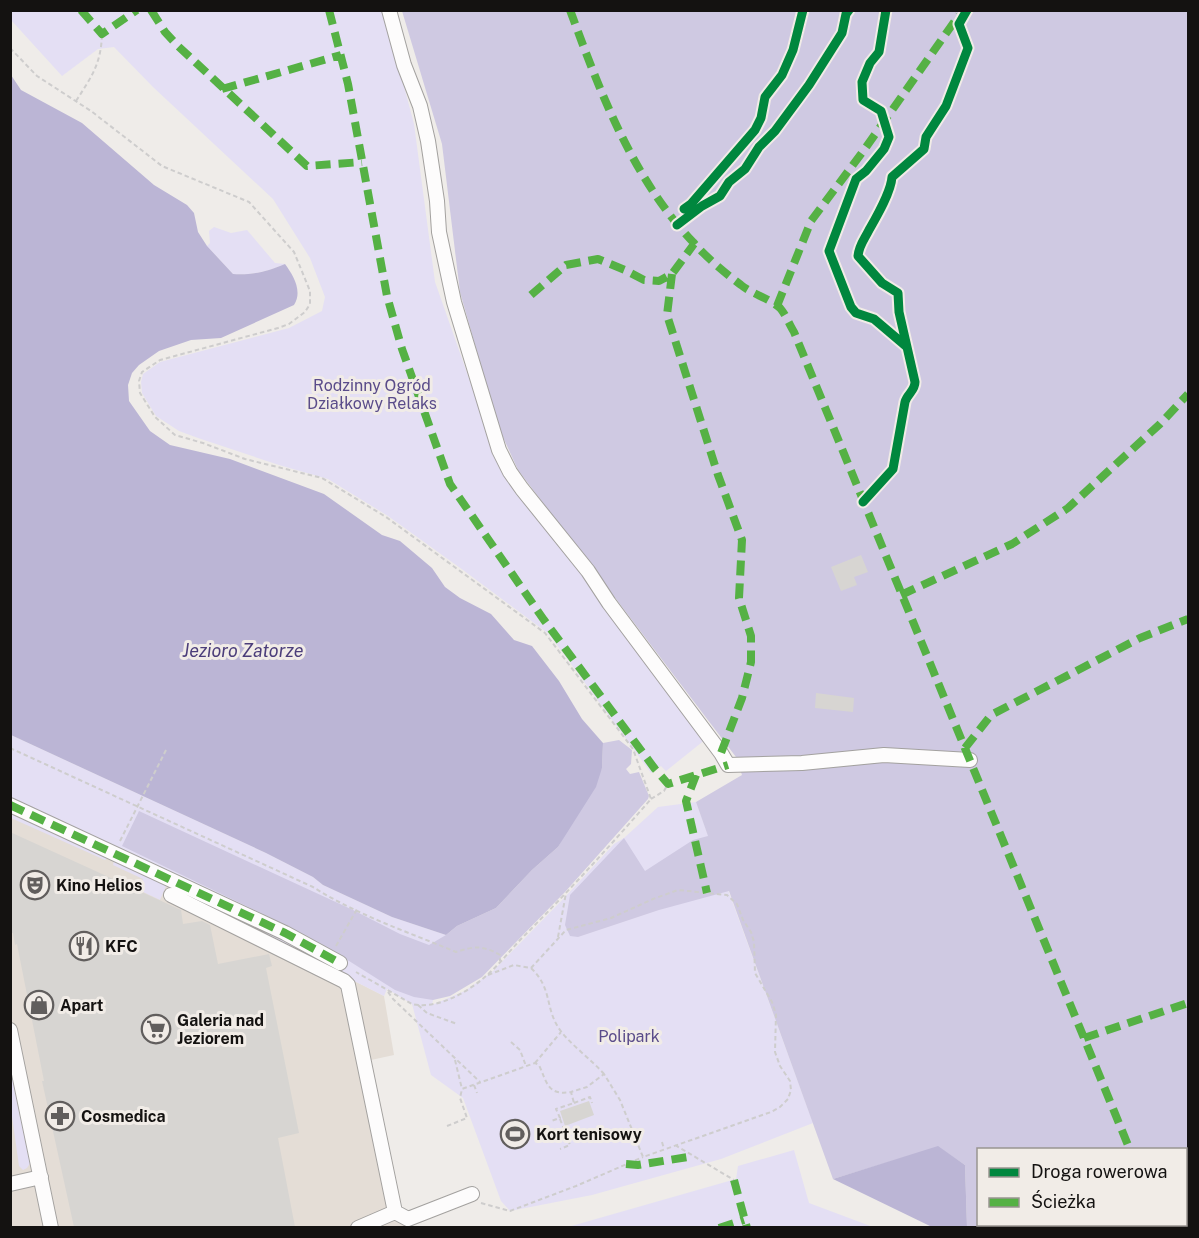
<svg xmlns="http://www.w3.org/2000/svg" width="1199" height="1238" viewBox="0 0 1199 1238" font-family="'Public Sans',sans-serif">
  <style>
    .built { fill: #e4ddd6 }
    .green { fill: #e4dff4 }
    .forest { fill: #cfc9e2 }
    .water { fill: #bbb5d5 }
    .building { fill: #d7d5d2 }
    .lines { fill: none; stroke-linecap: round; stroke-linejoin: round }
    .minor-casing { stroke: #a3a19f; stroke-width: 16 }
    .path { stroke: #cecdcd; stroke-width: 2; stroke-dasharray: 4.5 3; stroke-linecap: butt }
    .minor { stroke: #fdfcfc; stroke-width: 14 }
    .quiet { stroke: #55b144; stroke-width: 8; stroke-dasharray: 15 8; stroke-linecap: butt }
    .cycleway-casing { stroke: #f1ece7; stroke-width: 13 }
    .cycleway { stroke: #00873e; stroke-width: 9 }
    .labels { text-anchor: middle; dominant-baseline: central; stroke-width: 6; stroke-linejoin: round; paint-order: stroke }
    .park-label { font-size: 16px; fill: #5a4c8a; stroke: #f1ece7 }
    .poi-label { font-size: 16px; font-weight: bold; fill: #141211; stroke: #f1ece7; text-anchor: start }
    .water-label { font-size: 18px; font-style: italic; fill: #4b3d7a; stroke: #f1ece7 }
  </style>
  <rect width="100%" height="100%" fill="#efece9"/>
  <path class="built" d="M10 812 191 898 384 996 394 1055 371 1060 405 1227H11Z"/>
  <path class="green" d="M11 10 384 11 414 124 435 282 497 458 706 739 666 771 661 766 651 773 549 634 463 570 388 516 328 479 279 465 198 438 179 431 156 416 142 393 141 382 143 374 160 362 289 328 322 311 325 297 310 258 273 199 153 87 114 47 98 49 62 76 11 20Z
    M214 227 231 233 247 230 275 263 285 264C266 272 253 275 233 274L207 246 210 243 209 231Z
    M11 735 266 853 313 877 323 885 392 917 446 935 432 1005 465 991 492 972 565 897 614 844 624 838 658 807 696 802 813 1123 721 1159 592 1195 510 1211 501 1201 463 1098 431 1075 412 1004 387 989 384 996 166 886 160 900 139 890 143 879 113 865 114 861 107 858 105 860 11 818Z
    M10 1069H12L31 1162 27 1168 23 1170 19 1166 11 1109Z
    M794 1150 809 1203 873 1227H568L736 1179 738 1166Z"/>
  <path class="forest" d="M402 11H1188V1190H1186V1150H978V1224H1179L1181 1227H967L965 1165 938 1147 833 1179 729 891 659 910 578 937 570 936 565 925 570 895 624 838 645 871 693 840 708 836 696 802 742 775 736 757 518 470 498 426 460 292 442 144Z
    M619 740 632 750 631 764 626 769 630 774 639 772 649 796 648 799 565 892 482 977 450 996 433 1000 414 997 395 990 338 954 271 918 122 846 139 811 353 910 400 934 429 945 446 935 457 926 496 908 532 870 558 847 602 768 603 743Z"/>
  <path class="water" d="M11 75 21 90 82 123 154 185 187 205 194 213 198 232 207 246 233 274C253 275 266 272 285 264 293 275 303 291 294 305L221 338 191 340 159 351 139 365 132 373 128 385 129 401 150 431 170 445 230 459 324 494 382 535 400 541 432 568 445 587 460 598 491 614 514 640 532 646 559 681 582 719 603 743 602 768 596 787 558 847 532 870 496 908 457 926 446 935 392 917 323 885 313 877 266 853 11 735Z
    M938 1146 965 1165 967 1227H932L833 1179Z"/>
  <path class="building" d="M861 555 868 572 854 577 857 585 841 591 831 567Z
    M816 693 854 698 853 712 815 708Z
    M10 832 181 910 183 924 202 921 210 925 218 964 269 954 272 966 266 968 299 1133 278 1138 295 1227H74L42 1081H44L17 944 15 945 13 933H10Z
    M589 1101 594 1115 565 1126 560 1111Z"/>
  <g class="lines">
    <g class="minor-casing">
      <path id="minor" d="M389 10 404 65 420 106 428 141 437 201 439 232 454 302 499 450 510 472 522 489 588 571 609 603 721 753 728 765 802 763 884 755 970 760
        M10 805 285 933 340 963
        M171 895 344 981 348 985 395 1212 358 1228
        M10 1030 51 1228
        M10 1184 41 1177
        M395 1212 408 1219 472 1194"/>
    </g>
    <path class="path" d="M10 48 37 76 91 111 162 166 249 202 294 252 310 291V304L305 312 289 324 278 328 160 360 142 372 139 381 140 393 155 417 175 435 203 443 245 459 322 478 386 517 545 633 633 749 651 799C610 846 568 892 524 936 511 949 500 964 486 976 468 992 437 1010 412 1004L356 972
      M76 101C92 76 101 64 102 34
      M10 748 313 887C357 915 408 932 456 952 475 946 482 945 500 955V961
      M651 799 664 791 668 784
      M120 841 166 750
      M558 937 566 893
      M336 946 357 909
      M531 968C552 988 545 1006 558 1027 567 1042 591 1059 604 1074
      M488 975 514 965 531 968 566 930 611 918 653 899 678 890 727 895 737 904 743 920 751 932 754 942 755 973 772 1002 776 1014 775 1052 780 1066 790 1081 791 1090 788 1099 780 1107 771 1112 643 1157 620 1100 604 1074 587 1087 571 1092
      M388 992 393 999 480 1082
      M418 1005 427 1013 457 1024
      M511 1042 520 1050 526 1066
      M455 1060 462 1089
      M535 1063 561 1032
      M474 1085 477 1093
      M574 1103 590 1097 592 1103
      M560 1119 570 1145 560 1149
      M447 1126 467 1118 460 1098 462 1089 535 1063 539 1065C547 1083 548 1096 571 1092L574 1103 556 1109 560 1118 551 1121
      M662 1142 664 1149
      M675 1145 734 1180
      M481 1203 510 1211 576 1186 643 1157"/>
    <use href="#minor" class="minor"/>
    <path class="quiet" d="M81 10 102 34 137 10
      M151 10 165 32 178 46 307 166 362 162
      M329 10 348 84 387 296 402 349 450 484 544 620 655 769 668 784 728 765
      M570 10C600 92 633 179 693 242 707 258 724 272 741 285 752 294 769 298 780 308 786 315 789 324 794 332L1130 1150
      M222 89 341 55
      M672 274 667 315 718 475 742 540 739 598 751 636V662L742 698 721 753
      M531 295 566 265 598 259 625 270 644 280 659 281 672 274 694 244
      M777 306 811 221 864 150 959 15
      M901 595 1012 544 1068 508 1160 424 1188 394
      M965 748 991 715 1140 638 1188 619
      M696 775 686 801 707 893
      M10 805 285 933 340 963
      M1084 1038 1188 1003
      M626 1164 638 1165 694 1156
      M734 1180 747 1228
      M1165 1224 1167 1228
      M719 1228 744 1220"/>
    <g class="cycleway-casing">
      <path id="cycleway" d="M886 10 879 52 870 63 862 82 863 100 881 111 889 137 884 149 866 171 856 179 829 251 851 307 856 313 874 319 907 347
        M684 209 691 204 755 130 761 118 765 97 782 75 793 50 803 10
        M677 225 702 206 720 196 729 182 745 169 759 147 775 131 809 85 842 33 846 14 849 10
        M863 502 893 469 905 402C907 394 915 391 915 382L899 312 898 293 882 283 858 256C859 245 864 240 869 230 877 216 891 192 892 177L924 149 926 137 946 106 968 48 959 24 967 10"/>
    </g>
    <use href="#cycleway" class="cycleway"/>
  </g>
  <defs>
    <g id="theatre-ring" transform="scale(1.5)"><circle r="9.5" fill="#f1ece7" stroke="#615e5d" stroke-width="1.5"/><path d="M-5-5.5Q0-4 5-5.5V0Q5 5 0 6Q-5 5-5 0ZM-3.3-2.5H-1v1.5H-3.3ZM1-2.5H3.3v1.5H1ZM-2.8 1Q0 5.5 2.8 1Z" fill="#615e5d"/></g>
    <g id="restaurant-ring" transform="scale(1.5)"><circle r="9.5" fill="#f1ece7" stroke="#615e5d" stroke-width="1.5"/><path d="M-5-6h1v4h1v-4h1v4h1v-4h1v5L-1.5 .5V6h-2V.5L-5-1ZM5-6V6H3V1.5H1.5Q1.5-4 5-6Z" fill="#615e5d"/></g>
    <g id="shop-ring" transform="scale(1.5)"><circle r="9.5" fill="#f1ece7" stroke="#615e5d" stroke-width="1.5"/><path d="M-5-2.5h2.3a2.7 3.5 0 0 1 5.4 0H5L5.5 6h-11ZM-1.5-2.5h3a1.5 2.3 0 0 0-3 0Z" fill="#615e5d"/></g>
    <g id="supermarket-ring" transform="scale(1.5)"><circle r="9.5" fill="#f1ece7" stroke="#615e5d" stroke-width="1.5"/><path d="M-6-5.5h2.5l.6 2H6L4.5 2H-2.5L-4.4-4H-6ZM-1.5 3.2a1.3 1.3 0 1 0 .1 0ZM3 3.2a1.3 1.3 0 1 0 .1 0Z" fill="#615e5d"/></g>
    <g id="pharmacy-ring" transform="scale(1.5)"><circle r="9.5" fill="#f1ece7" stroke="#615e5d" stroke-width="1.5"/><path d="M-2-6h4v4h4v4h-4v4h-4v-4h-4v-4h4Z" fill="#615e5d"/></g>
    <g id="stadium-ring" transform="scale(1.5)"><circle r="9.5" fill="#f1ece7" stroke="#615e5d" stroke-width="1.5"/><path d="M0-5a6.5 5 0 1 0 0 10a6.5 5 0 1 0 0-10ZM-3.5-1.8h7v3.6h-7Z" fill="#615e5d"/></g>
  </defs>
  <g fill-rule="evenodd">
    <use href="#theatre-ring" x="35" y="885"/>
    <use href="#restaurant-ring" x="84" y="946"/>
    <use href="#shop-ring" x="39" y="1005"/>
    <use href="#supermarket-ring" x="156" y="1029"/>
    <use href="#pharmacy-ring" x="60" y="1116"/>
    <use href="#stadium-ring" x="515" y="1134"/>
  </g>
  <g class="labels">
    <g class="park-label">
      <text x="372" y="385">Rodzinny Ogród<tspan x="372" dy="18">Działkowy Relaks</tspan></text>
      <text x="629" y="1036">Polipark</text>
    </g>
    <g class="poi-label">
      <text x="56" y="885">Kino Helios</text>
      <text x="105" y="946">KFC</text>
      <text x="60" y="1005">Apart</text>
      <text x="177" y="1020">Galeria nad<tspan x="177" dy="18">Jeziorem</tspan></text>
      <text x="81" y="1116">Cosmedica</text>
      <text x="536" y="1134">Kort tenisowy</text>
    </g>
    <g class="water-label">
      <text x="243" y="650">Jezioro Zatorze</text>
    </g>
  </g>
  <rect width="1199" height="1238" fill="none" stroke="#141211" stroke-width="24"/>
  <rect x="977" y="1148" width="210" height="78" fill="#f1ece7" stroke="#999591" stroke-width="1.5"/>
  <rect x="989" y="1168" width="30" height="9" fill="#00873e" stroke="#999591" stroke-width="1.5"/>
  <text x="1031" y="1178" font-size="18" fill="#141211">Droga rowerowa</text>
  <rect x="989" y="1198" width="30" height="9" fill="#55b144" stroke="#999591" stroke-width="1.5"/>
  <text x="1031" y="1208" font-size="18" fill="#141211">Ścieżka</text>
</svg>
